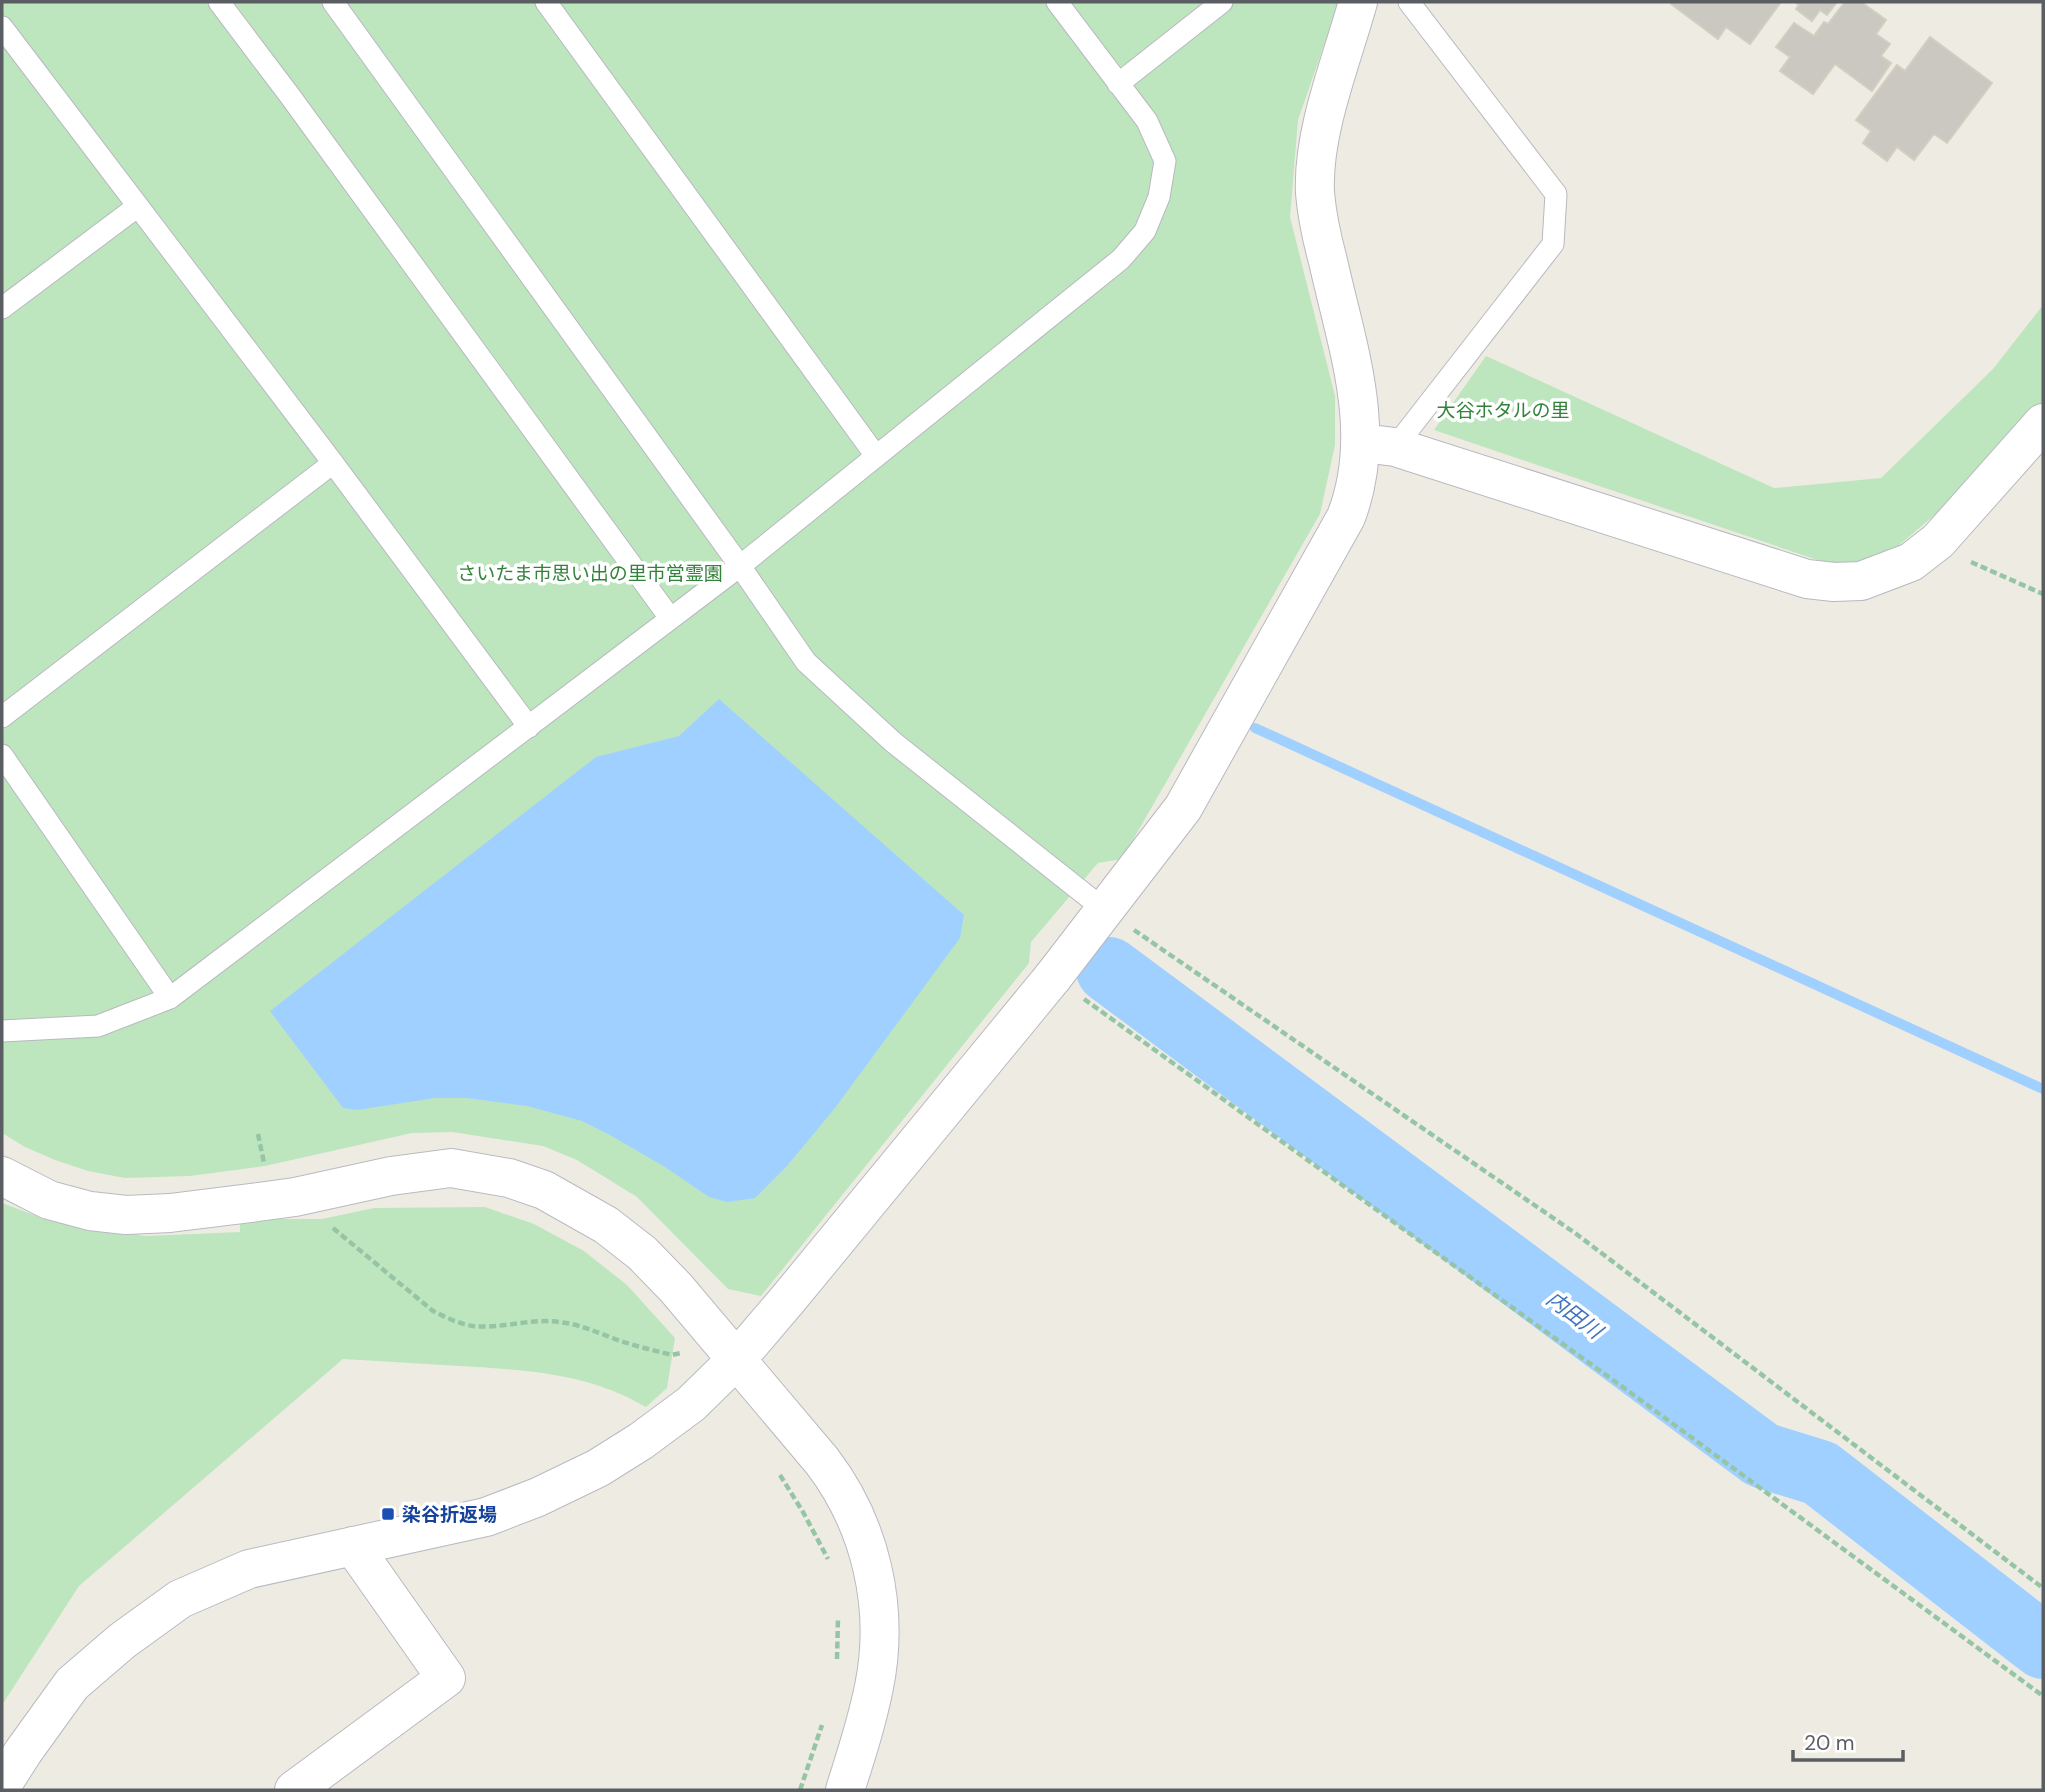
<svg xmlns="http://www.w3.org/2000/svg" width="2045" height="1792" viewBox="0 0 2045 1792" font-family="'DM Sans','Noto Sans JP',sans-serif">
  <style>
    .green { fill: #bde6bf }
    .water { fill: #a0d0ff }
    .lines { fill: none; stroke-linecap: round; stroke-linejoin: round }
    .stream { stroke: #a0d0ff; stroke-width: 10 }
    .river { stroke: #a0d0ff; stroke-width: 66 }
    .building { fill: #cac8c1; stroke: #d2cec0; stroke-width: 2 }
    .lane-casing { stroke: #b7b9bf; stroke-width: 23 }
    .street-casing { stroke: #b7b9bf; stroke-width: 40 }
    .secondary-casing { stroke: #b7bbc1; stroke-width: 40 }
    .path { stroke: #95c5a5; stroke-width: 4.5; stroke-dasharray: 7 3.5; stroke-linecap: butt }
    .lane { stroke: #fff; stroke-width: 21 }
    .street { stroke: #fff; stroke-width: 38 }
    .secondary { stroke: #fff; stroke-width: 38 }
    .transit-dot { fill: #1a4fb4; stroke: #fff; stroke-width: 2.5 }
    .labels { text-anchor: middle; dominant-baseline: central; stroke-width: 7; stroke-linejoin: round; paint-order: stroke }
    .park-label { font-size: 19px; fill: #31833a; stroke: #fff }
    .transit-label { font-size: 19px; font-weight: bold; fill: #164399; stroke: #fff; text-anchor: start }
    .water-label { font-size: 21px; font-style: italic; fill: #3d74bd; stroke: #fff }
  </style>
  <rect width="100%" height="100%" fill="#eeece2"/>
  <path class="green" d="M2 2H1339L1298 120 1290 217 1335 396V445L1320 514 1122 859 1098 863 1031 942 1029 963 761 1296 728 1289 637 1197 577 1160 543 1146 452 1132 412 1133 265 1166 190 1176 125 1178 88 1171 55 1160 25 1147 2 1133Z
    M2043 305V410L2011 444 1937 513 1885 557 1838 567 1434 430 1486 356 1774 488 1881 478 1993 369Z
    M2 1203 45 1219 145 1236 240 1232V1219H322L374 1208 485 1207 534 1224 584 1251 627 1285 675 1338 667 1388 646 1407C588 1373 527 1370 460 1366 421 1364 382 1361 343 1359L79 1586 2 1705Z"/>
  <path class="water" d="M719 699 964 915 960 938 835 1108 787 1166 755 1198 727 1202 709 1197 665 1167 610 1135 582 1121 527 1106 467 1098H435L357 1110 343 1108 270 1011 596 757 679 736Z"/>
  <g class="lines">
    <path class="stream" d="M1255 728 2043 1089"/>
    <path class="river" d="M1109 970 1762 1455 1820 1473 2043 1646"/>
  </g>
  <path class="building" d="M1673 2H1781L1750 44 1726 27 1718 39 1671 4Z
    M1795 2H1837L1827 15 1820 10 1812 21 1796 9 1799 5Z
    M1845 2H1861L1886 20 1876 34 1890 44 1881 56 1891 63 1872 91 1835 64 1813 94 1780 71 1790 57 1776 47 1794 23 1814 36 1824 22 1828 24Z
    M1930 37 1992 83 1947 143 1934 134 1914 160 1897 147 1887 161 1863 143 1871 131 1856 120 1897 65 1905 71Z"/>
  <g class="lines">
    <g class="lane-casing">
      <path id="lane" d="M219 2 290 96 670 618
        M333 2 740 566 806 662 893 742 1106 911
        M546 2 876 456
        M2 27 333 463 529 727
        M1118 84 1222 2
        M2 308 138 206
        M1395 447 1553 244 1556 194 1409 2
        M2 717 333 463
        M2 755 170 998
        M2 1031 98 1026 170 998 740 566 1121 259 1145 231 1159 197 1165 161 1147 121 1057 2"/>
    </g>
    <g class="street-casing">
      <path id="street" d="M1362 443 1395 447 1807 579 1834 582 1861 581 1911 562 1938 541 2043 423
        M1053 977 1183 808 1346 517C1379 432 1347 347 1328 261 1322 239 1317 216 1315 193 1312 132 1342 60 1358 2
        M294 1790 446 1678 353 1546"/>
    </g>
    <g class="secondary-casing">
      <path id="secondary" d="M2 1176 49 1200 90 1211 126 1215 170 1213 258 1202 295 1197 391 1176 451 1168 509 1178 544 1190 606 1225 642 1253 676 1288 822 1461C871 1525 890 1608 874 1687 867 1722 856 1756 845 1790
        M2 1785 23 1752 72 1684 122 1641 180 1599 249 1569 486 1517 538 1497 598 1468 641 1441 691 1404 737 1359 789 1298 1053 977"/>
    </g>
    <path class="path" d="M1971 562 2043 594
      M1134 930 1575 1233 2043 1588
      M1084 999 1631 1393 2043 1696
      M258 1134 264 1163
      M333 1228 433 1311C445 1317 459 1324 473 1326 502 1329 530 1318 559 1322 579 1324 596 1332 615 1339 634 1346 653 1350 672 1355L681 1353
      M780 1475 803 1512 828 1559
      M837 1659 838 1618
      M800 1790 822 1725"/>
    <use href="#lane" class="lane"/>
    <use href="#street" class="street"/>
    <use href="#secondary" class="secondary"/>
  </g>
  <rect class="transit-dot" x="381" y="1507" width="14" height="14" rx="3.5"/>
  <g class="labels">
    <g class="park-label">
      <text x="1503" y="410">大谷ホタルの里</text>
      <text x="590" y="573">さいたま市思い出の里市営霊園</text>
    </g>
    <g class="transit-label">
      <text x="402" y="1514">染谷折返場</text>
    </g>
    <g class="water-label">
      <text transform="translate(1574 1315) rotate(37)">内田川</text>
    </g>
  </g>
  <rect width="2045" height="1792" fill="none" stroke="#5a5e63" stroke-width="7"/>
  <path d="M1793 1750v10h110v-10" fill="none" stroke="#5a5e63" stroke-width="3.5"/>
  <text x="1804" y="1750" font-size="21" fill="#5a5e63" stroke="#ffffff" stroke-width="5" paint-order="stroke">20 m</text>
</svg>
